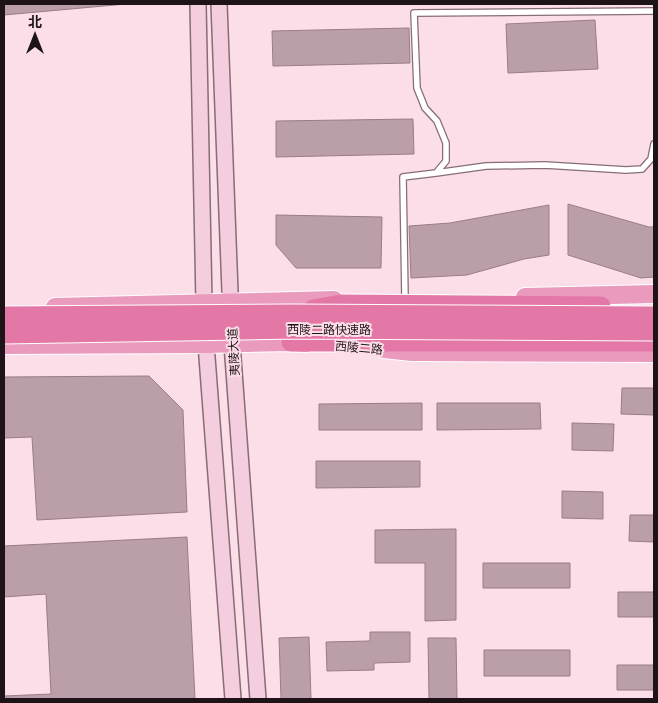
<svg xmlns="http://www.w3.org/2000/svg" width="658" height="703" viewBox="0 0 658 703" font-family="Commissioner,'Noto Sans SC',sans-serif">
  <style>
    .building { fill: #bb9fa8; stroke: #987d86 }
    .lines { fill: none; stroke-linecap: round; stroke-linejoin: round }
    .service-casing { stroke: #876d75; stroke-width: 8 }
    .secondary-casing { stroke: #876d75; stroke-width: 18 }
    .primary-casing { stroke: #fff; stroke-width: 20 }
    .trunk-casing { stroke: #fff; stroke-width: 21 }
    .service { stroke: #fff; stroke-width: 5.5 }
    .secondary { stroke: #f4cdde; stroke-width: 15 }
    .primary { stroke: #ea9abc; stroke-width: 18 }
    .trunk { stroke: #e378a6; stroke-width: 19 }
    .trunk-bridge-casing { stroke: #fff; stroke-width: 21; stroke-linecap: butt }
    .trunk-bridge { stroke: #e378a6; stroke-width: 19 }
    .labels { text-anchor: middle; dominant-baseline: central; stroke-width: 4; stroke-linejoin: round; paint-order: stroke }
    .street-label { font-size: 12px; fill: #1e1417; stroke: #fcdee8 }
  </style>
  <rect width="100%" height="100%" fill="#fcdee8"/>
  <path class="building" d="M4 4H126L4 15Z
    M595 20 598 69 508 73 506 24Z
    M409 28 410 63 273 66 272 31Z
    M413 119 414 154 276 157V121Z
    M568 204 649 227H654V277L641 278 568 255Z
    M549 205V255L524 259 467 275 411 278 409 226 450 223Z
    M276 215 382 217 381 268H296L276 245Z
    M149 376 183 410 187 512 37 520 32 437 4 438V377Z
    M622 388H654V415L621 414Z
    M422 403V430H319V404Z
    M437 403H540L541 429 437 430Z
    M572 423 614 424 613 451 572 450Z
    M316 461H420V487L316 488Z
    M562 491 603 492V519L562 518Z
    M630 515H654V542L629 541Z
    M456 529V620L425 621V563H375V530Z
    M187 537 195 699H4V696L51 694 46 594 4 597V546Z
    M483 563H570V588H483Z
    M618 592H654V617H618Z
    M370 632H410V662L374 663V670L327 671 326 642 370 641Z
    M309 637 311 699H281L279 638Z
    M428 638H456L457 699H429Z
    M484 650H570V676H484Z
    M617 665H654V690H617Z"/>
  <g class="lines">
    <g class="service-casing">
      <path id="service" d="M436 173 486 166 545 165 626 170 642 169 651 159 654 144
        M405 299 403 177 436 173 446 161V143L437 121 425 108 417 88 414 13 654 11"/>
    </g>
    <g class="secondary-casing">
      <path id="secondary" d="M198 4 204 303 206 344 233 699
        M219 4 232 344 258 699"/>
    </g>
    <g class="primary-casing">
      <path id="primary" d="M525 297 654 294
        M55 307 334 300
        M4 345 206 344 291 342 306 343
        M384 349 412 352 654 353"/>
    </g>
    <g class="trunk-casing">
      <path id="trunk" d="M313 309 341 304 601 306
        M291 342H654"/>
    </g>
    <use href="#service" class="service"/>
    <use href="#secondary" class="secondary"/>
    <use href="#primary" class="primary"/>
    <use href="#trunk" class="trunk"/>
    <g class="trunk-bridge-casing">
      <path id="trunk-bridge" d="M4 316 291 314 654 316
        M4 334 292 329 654 331"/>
    </g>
    <use href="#trunk-bridge" class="trunk-bridge"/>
  </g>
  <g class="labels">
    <g class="street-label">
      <text x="329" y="329">西陵二路快速路</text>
      <text transform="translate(359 347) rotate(5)">西陵二路</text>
      <text transform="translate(233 352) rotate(-93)">夷陵大道</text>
    </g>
  </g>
  <rect width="658" height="703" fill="none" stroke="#1e1417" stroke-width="10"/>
  <g transform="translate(35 35)" stroke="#fcdee8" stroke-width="4" paint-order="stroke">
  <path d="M0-4L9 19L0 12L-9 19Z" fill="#1e1417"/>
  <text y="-8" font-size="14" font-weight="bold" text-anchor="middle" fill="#1e1417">北</text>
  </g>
</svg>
